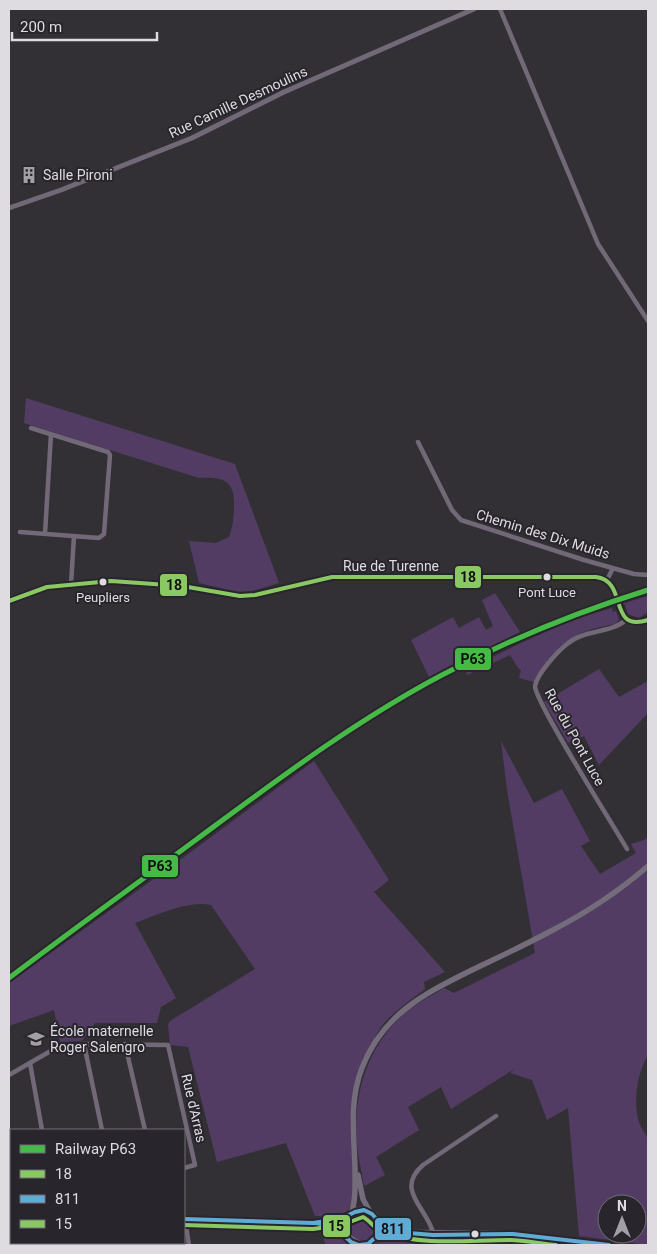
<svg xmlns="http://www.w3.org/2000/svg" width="657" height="1254" viewBox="0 0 657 1254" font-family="Roboto,sans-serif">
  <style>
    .green { fill: #523c64; fill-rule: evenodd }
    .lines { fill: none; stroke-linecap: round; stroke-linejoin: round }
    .minor { stroke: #716977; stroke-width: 4.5 }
    .tertiary { stroke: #716977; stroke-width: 5 }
    .secondary { stroke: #746c7b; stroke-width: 5.5 }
    .primary { stroke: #736979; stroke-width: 7 }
    .bus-1-casing { stroke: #29252c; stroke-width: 8 }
    .bus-2-casing { stroke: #29252c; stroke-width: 8 }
    .bus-3-casing { stroke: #29252c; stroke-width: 8 }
    .bus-1 { stroke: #8ac864; stroke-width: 4 }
    .bus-2 { stroke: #60abd5; stroke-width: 4 }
    .bus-3 { stroke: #8ac864; stroke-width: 4 }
    .rail-1-casing { stroke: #29252c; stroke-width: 9 }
    .rail-1 { stroke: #46ba46; stroke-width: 5 }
    .bus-dot { fill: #dedce1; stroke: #29252c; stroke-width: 2 }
    .labels { text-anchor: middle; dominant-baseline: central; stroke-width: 4; stroke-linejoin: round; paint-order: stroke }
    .bus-label { font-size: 13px; fill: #dedce1; stroke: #29252c }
    .street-label { font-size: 14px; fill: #dedce1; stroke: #29252c }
    .poi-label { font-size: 14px; fill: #dedce1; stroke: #29252c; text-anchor: start }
    .line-badge { stroke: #29252c; stroke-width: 2 }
    .pale-badge-label { font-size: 14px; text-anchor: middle; font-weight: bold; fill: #111 }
  </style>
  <rect width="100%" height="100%" fill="#333035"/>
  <path class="green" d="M26 398 235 464 279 583 252 591 237 592 199 583 189 541 216 543 229 537C233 526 234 517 234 506 235 479 222 477 199 478L24 423Z
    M495 593 520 632 430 679 411 640 453 617 459 628 479 617 486 630 493 626 482 600Z
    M648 596V612L639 618 628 614 624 603Z
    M612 608 613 612 616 611 619 620 615 624C605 626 594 628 584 632 562 640 547 663 534 682L519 678 521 670 518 668 510 655 467 675 466 670C513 647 561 622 612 608Z
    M599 669 619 697 648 681V713L599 765 584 736 568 743 544 702Z
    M501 741 534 803 562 789 590 841 581 846 600 874 636 853 631 844 644 840 648 837V1055C637 1073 632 1105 640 1125 642 1129 646 1134 648 1139V1245L579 1236 568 1108 547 1120 532 1080 510 1073 516 1068 451 1109 441 1087 408 1107 419 1130 376 1157 385 1175 364 1186C362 1172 358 1158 357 1144 353 1093 367 1047 405 1013 416 1003 432 996 444 988L454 993 535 953 507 790ZM607 1204H637V1234H607Z
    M314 761 389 880 374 892 445 972 424 982 425 989C411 1000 396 1010 384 1023 379 1029 376 1036 372 1043 354 1074 349 1106 351 1142 352 1158 356 1192 350 1207 345 1219 325 1216 315 1216L286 1143 217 1162 188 1047 170 1045 168 1025 170 1021 255 969 211 905C188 900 157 915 135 923L176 998 161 1007 157 1023H95L82 1041 60 1042 54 1010 9 1026V983L180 860Z
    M349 1228a13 13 0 1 1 26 0a13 13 0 1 1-26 0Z
    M319 1227 337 1230 352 1245H326Z
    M389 1240 472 1242 473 1245H377V1243Z"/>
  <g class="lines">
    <path class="minor" d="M500 9 598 244 648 321
      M418 442 452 510 461 520 584 560 634 574 648 575
      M20 532 99 538 104 534 110 455 108 452 31 428
      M45 534 51 434
      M607 580 613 568
      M71 584 74 536
      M626 620C610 634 584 629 567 644 557 652 537 674 535 686 534 700 615 828 627 849
      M125 1044 145 1130
      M30 1063 42 1130
      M9 1075 61 1045
      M102 1130 84 1044 168 1045 195 1165 184 1168
      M185 1219 189 1245
      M433 1233C428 1209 394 1190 423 1165L496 1116
      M40 1243 41 1245
      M104 1245V1243"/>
    <path class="tertiary" d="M9 208 61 190 192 138 284 92 474 9
      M9 601 47 587 111 581 182 586 240 596 255 595 332 577H592C597 577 603 577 607 581 623 592 615 636 648 620"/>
    <path class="secondary" d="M358 1175 363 1199 370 1212
      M351 1214C356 1200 355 1184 355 1169 354 1134 349 1101 362 1068 383 1014 424 994 472 970 499 957 525 945 551 931 586 913 618 892 648 866"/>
    <path class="primary" d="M9 1206H11
      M184 1219 313 1223 337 1220 348 1216
      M320 1224C325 1225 331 1226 336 1228 348 1233 358 1254 374 1240 378 1236 380 1230 379 1225 378 1220 375 1215 371 1213 354 1203 340 1221 347 1237
      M377 1236 391 1233 513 1234 609 1245"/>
    <g class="bus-1-casing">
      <path id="bus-1" d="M9 601 47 587 111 581 182 586 240 596 255 595 332 577H596C629 581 607 633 648 620"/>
    </g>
    <g class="bus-2-casing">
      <path id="bus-2" d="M184 1219 313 1223 340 1219 355 1212 364 1210 372 1214 384 1227 409 1233 433 1235 513 1234 609 1245
        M317 1223 336 1228 351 1242 359 1245 368 1244 377 1236 383 1234 402 1233"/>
    </g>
    <g class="bus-3-casing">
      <path id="bus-3" d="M184 1225 313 1229 342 1225 363 1217C371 1221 375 1230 384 1233 424 1246 468 1240 510 1240 525 1240 541 1244 556 1245"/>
    </g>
    <use href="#bus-1" class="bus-1"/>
    <use href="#bus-2" class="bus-2"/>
    <use href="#bus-3" class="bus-3"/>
    <g class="rail-1-casing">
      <path id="rail-1" d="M9 978C71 931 135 885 197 839 277 780 355 721 442 675 508 640 577 612 648 590"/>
    </g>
    <use href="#rail-1" class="rail-1"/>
  </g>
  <defs>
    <g id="building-bare" transform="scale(1.35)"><path d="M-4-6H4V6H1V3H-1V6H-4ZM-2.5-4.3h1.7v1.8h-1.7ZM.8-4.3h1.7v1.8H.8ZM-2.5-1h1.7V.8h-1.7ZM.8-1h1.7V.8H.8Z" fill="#a2a0a5" stroke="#29252c" stroke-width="2.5" paint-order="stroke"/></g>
    <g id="school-bare" transform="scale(1.35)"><path d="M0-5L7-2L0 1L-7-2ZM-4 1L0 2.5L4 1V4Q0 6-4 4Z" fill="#a2a0a5" stroke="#29252c" stroke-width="2.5" paint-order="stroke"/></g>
  </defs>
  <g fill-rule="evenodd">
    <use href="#building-bare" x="29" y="175"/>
    <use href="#school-bare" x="36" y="1039"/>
  </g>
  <g class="bus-dot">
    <circle cx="547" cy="577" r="4.5"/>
    <circle cx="103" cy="582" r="4.5"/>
    <circle cx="475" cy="1234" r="4.5"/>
  </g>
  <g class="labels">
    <g class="bus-label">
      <text x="547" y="592">Pont Luce</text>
      <text x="103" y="597">Peupliers</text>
    </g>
    <g class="street-label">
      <text transform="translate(238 102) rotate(-25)">Rue Camille Desmoulins</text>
      <text transform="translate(543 534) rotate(17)">Chemin des Dix Muids</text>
      <text x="391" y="566">Rue de Turenne</text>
      <text transform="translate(575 737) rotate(61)">Rue du Pont Luce</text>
      <text transform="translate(194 1108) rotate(77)">Rue d'Arras</text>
    </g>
    <g class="poi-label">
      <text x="43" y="175">Salle Pironi</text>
      <text x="50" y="1031">École maternelle<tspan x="50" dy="16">Roger Salengro</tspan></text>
    </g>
  </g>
  <g class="line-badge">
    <rect x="454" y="565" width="28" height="24" rx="5" fill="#8ac864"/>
    <rect x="159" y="573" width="29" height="24" rx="5" fill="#8ac864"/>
    <rect x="454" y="647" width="38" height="24" rx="5" fill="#46ba46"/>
    <rect x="141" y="854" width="38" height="24" rx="5" fill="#46ba46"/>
    <rect x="322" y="1214" width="29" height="24" rx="5" fill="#8ac864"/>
    <rect x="374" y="1217" width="38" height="24" rx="5" fill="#60abd5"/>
  </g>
  <g class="pale-badge-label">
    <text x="468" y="582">18</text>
    <text x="174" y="590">18</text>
    <text x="473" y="664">P63</text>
    <text x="160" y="871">P63</text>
    <text x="336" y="1231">15</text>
    <text x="393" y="1234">811</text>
  </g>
  <rect width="657" height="1254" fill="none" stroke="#dedce1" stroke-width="20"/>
  <rect x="10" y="1129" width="175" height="115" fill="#29252c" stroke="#716e74"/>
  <rect x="20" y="1145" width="25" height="8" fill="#46ba46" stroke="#716e74"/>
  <text x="55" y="1154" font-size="15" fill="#dedce1">Railway P63</text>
  <rect x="20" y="1170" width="25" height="8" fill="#8ac864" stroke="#716e74"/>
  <text x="55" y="1179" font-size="15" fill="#dedce1">18</text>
  <rect x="20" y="1195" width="25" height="8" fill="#60abd5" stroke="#716e74"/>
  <text x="55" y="1204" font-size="15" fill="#dedce1">811</text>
  <rect x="20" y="1220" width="25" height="8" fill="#8ac864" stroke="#716e74"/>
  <text x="55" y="1229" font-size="15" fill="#dedce1">15</text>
  <g transform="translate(622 1219)"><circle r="24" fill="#29252c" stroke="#716e74"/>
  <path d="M0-4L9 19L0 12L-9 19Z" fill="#a2a0a5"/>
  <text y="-8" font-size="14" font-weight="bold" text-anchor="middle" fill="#dedce1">N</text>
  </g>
  <path d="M12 32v8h145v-8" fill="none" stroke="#dedce1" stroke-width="2.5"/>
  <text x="20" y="32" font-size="15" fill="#dedce1" stroke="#29252c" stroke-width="4" paint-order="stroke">200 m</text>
</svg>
